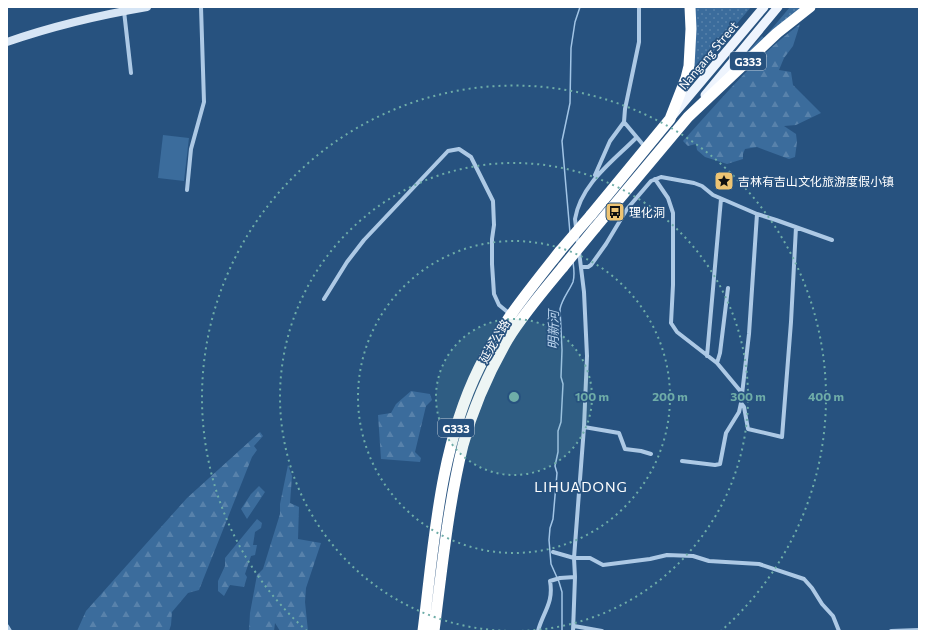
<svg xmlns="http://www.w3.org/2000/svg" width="926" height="638" viewBox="0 0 926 638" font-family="Commissioner,'Noto Sans SC',sans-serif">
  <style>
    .grass { fill: url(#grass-dots) }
    .forest { fill: url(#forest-firs) }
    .garden { fill: #3b6c9c }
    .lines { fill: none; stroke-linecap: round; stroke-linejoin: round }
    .stream { stroke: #a2c5e6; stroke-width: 1.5 }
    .street { stroke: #adc9e5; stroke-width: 4 }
    .secondary { stroke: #d6e5f5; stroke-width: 8 }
    .primary { stroke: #eef4fd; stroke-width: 9 }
    .highway { stroke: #fff; stroke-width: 11 }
    .highway-bridge { stroke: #fff; stroke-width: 11 }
    .ring { fill: none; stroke: #6fada8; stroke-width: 2; stroke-dasharray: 2 4 }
    .labels { text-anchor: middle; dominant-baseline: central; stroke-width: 3.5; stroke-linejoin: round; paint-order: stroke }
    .shield { fill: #27527f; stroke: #becbd9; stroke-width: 1 }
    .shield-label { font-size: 11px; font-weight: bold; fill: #fff }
    .street-label { font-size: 12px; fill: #fff; stroke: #27527f }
    .poi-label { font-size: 12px; fill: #fff; stroke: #27527f; text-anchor: start }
    .water-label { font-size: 13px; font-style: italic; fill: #b9d3ed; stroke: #27527f }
    .quarter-label { font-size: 14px; letter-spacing: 1px; fill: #fff; stroke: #27527f }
    .centre { fill: #6fada8; stroke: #27527f; stroke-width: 2 }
    .ring-label { font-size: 12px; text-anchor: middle; font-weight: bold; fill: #6fada8; stroke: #27527f; stroke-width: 3.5; stroke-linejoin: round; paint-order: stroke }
  </style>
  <defs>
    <pattern id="grass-dots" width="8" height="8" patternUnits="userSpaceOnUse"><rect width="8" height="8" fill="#3b6c9c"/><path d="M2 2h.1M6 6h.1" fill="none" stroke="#5882ab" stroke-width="1.8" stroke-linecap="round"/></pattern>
    <pattern id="forest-firs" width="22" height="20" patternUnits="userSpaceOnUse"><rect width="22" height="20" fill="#3b6c9c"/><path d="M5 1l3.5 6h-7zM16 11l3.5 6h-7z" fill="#5882ab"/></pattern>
  </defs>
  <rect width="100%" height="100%" fill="#27527f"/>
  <path class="grass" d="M693 7H751L690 79Z
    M790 7H803L743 60 744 56 762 36 764 38Z"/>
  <path class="forest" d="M800 24 793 46 784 58 779 70 791 72 793 85 821 113 796 125 784 126 796 134 797 142 795 157 789 159 757 147 745 149 743 154V159L727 164 705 157 697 150 696 144 688 146 683 141C720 100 756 57 800 24Z
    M411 391 430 394 432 400 426 406 415 452 421 458 420 462 381 459 378 415 391 413 396 404Z
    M260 432 263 436 254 446 257 450 252 457 199 590 188 593 172 612 171 625 169 631H77L86 611 187 498Z
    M288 465 292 476 290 503 299 507 298 539 321 543 306 588 305 602 308 631H280L275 623 274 631H249L250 613 257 575 263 569 280 514V504Z
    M259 486 265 492 247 519 241 509 251 494Z
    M257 519 262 523 261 528 255 532 253 545H257L255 555 251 556 245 574 247 577 244 587 230 585 224 596 218 591V581L225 566V558Z"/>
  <path class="garden" d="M163 135 189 138 184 181 158 178Z"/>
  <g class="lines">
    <path class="stream" d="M570 233 562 141 570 103 571 48 575 22 580 7
      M562 631V592L559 582 551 564 549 540 550 528 553 519 557 473 555 466 558 452V431L561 422 563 384 561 377 562 350 560 309C562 299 569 291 573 282 575 275 574 269 573 262"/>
    <path class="street" d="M124 11 131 73
      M624 122 645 147
      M595 175 610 141 624 122 625 109 639 42V7
      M655 179 668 198 673 213V285L671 323 677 332 717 363 742 393
      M187 190 191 149 204 102 201 7
      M582 267H588L591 265 606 244 627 209 651 181 661 177 694 183 702 186 713 195 757 214 776 220 832 240
      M324 299 347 262 364 240 448 151 459 149 471 157 493 201 494 225 492 239V264L494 294 499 305 510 314
      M707 356 721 199
      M717 363 720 353 728 288
      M741 403 744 407 748 429 782 437 791 322 796 227
      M584 427 619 433 625 449 641 451 651 454
      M682 461 715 465 720 464 726 433 739 412 741 403 749 334 757 214
      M553 552 574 558H590L603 565 650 559 667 555 693 556 709 561 759 564 804 579 812 588 822 604 833 616 839 631
      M7 626 10 631
      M574 626 602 631
      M538 631C543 612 554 603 550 581L560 578 575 577
      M573 631 575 577 574 558 584 427 587 356 584 292 575 219C581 184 612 162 636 138
      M891 631 919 630"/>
    <path class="secondary" d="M7 42C53 26 100 15 147 7"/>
    <path class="primary" d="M705 95 778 7
      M673 115 764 7"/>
    <path class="highway" d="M591 215 670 119 686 78 689 66 691 29 690 7
      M595 228 688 117 777 33 810 7
      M423 631C434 543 439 449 479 368 500 325 530 289 560 251
      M434 631C442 569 448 506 463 445 473 408 489 372 508 339 524 313 544 290 563 267"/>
    <path class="highway-bridge" d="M560 251 591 215
      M563 267 595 228"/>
  </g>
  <circle cx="514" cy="397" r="78" fill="#6fada8" fill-opacity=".12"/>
  <g class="ring">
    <circle cx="514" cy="397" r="78"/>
    <circle cx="514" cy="397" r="156"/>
    <path d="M512 631A234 234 0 1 1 516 631"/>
    <path d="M307 631A312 312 0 1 1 721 631"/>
  </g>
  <defs>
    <g id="sight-square" transform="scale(1)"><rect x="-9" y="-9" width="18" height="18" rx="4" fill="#eec473" stroke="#27527f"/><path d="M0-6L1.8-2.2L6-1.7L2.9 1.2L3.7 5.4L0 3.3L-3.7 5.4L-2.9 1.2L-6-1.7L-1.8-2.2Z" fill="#111"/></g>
    <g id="bus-square" transform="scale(1)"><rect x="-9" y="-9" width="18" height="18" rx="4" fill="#eec473" stroke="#27527f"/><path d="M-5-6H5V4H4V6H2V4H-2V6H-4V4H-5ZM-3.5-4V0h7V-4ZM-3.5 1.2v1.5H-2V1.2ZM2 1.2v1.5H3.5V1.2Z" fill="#111"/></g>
  </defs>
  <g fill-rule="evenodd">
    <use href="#sight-square" x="724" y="181"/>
    <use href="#bus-square" x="615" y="212"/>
  </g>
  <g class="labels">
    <g class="shield">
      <rect x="730" y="52" width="36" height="18" rx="3"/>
      <rect x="438" y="419" width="36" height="18" rx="3"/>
    </g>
    <g class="shield-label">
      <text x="748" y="61">G333</text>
      <text x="456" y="428">G333</text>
    </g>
    <g class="street-label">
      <text transform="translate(708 55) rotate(-50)">Nangang Street</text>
      <text transform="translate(494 341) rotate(-60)">延龙公路</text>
    </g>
    <g class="poi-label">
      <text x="738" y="181">吉林有吉山文化旅游度假小镇</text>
      <text x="629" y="212">理化洞</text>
    </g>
    <g class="water-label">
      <text transform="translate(553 330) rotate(-89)">明新河</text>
    </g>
    <g class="quarter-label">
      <text x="581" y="486">LIHUADONG</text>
    </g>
  </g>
  <circle cx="514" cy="397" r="6" class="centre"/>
  <g class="ring-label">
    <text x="592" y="401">100 m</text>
    <text x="670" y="401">200 m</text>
    <text x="748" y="401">300 m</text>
    <text x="826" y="401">400 m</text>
  </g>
  <rect width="926" height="638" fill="none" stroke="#ffffff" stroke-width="16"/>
</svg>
